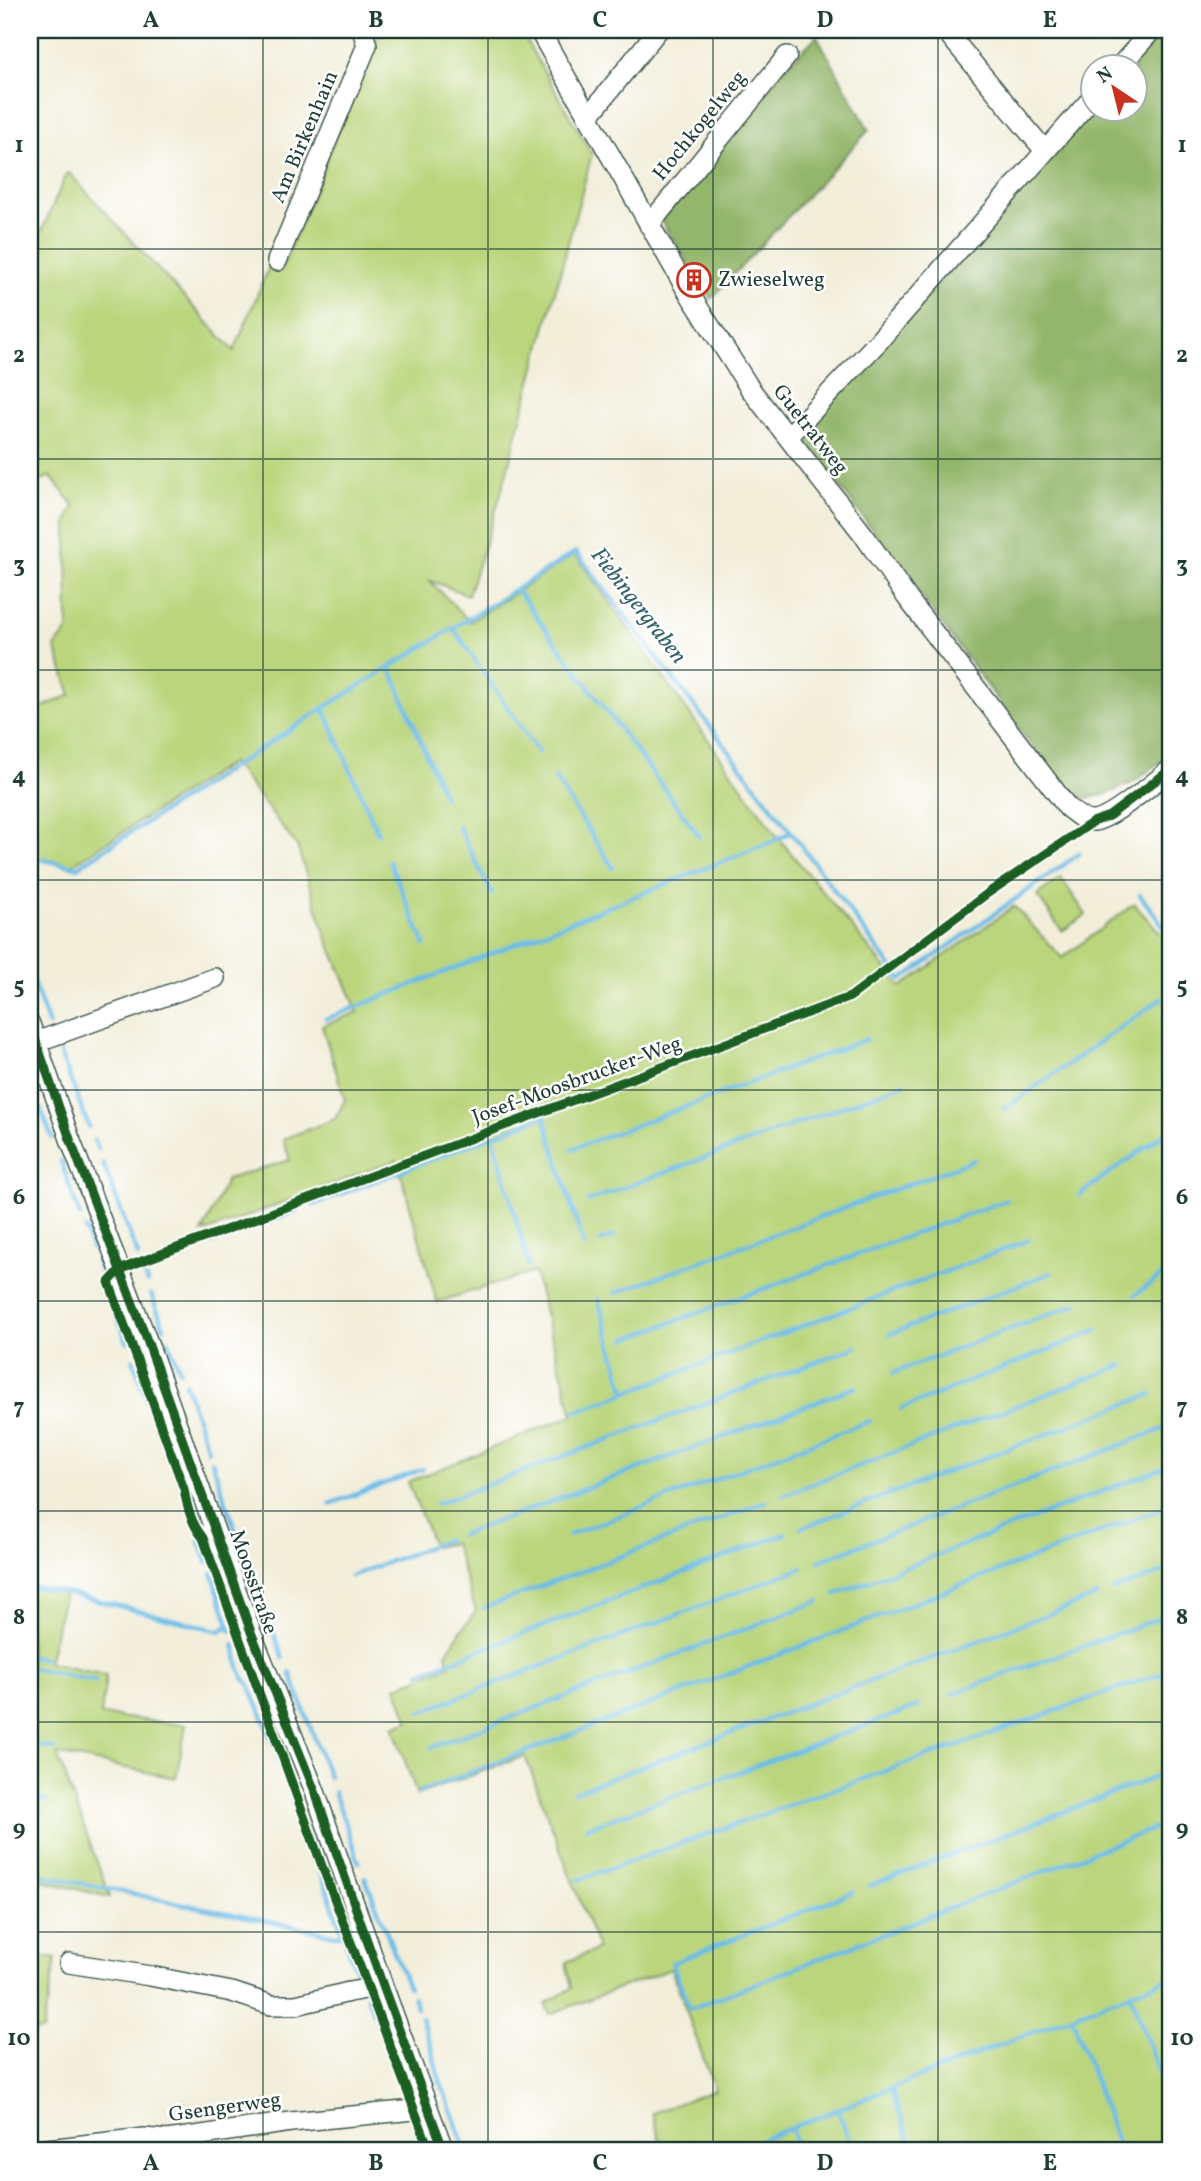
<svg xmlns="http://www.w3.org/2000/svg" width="1201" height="2181" viewBox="0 0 1201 2181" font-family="Vollkorn,serif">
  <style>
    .green { fill: #bad57b; stroke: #6c8958; stroke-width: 2 }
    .forest { fill: #93b66b; stroke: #597a50; stroke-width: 2 }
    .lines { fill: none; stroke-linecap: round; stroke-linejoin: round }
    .stream { stroke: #6bbce7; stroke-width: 4.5 }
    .minor-casing { stroke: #3f584d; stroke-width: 22 }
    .minor { stroke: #fff; stroke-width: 19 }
    .cycleway-casing { stroke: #fff; stroke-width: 13 }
    .cycleway { stroke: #1b5e20; stroke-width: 9 }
    .grid { fill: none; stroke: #1f3d34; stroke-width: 2; stroke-opacity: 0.55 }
    .labels { text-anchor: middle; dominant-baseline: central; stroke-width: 5; stroke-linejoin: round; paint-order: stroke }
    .street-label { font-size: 21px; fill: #1f3d34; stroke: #fff }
    .poi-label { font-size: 21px; fill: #1f3d34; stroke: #fff; text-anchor: start }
    .water-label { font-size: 23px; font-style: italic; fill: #36636a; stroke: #fff }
    .neatline { fill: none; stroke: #1f3d34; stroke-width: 2.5 }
    .grid-label { font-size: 23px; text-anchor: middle; font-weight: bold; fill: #1f3d34 }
  </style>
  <rect width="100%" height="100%" fill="#fff"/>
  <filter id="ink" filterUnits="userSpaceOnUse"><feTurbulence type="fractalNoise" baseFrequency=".0143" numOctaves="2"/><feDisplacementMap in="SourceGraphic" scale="14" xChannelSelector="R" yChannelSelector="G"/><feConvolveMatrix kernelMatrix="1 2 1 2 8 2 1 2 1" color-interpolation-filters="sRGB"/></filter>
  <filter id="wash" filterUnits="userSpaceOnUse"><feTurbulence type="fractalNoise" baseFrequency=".00686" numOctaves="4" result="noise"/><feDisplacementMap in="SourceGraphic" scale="28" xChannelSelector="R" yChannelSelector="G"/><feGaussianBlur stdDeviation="1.57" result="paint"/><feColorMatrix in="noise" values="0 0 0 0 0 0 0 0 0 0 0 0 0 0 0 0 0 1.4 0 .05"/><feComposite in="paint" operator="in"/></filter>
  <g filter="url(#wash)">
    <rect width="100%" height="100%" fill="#f2eeda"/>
    <path class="green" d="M380 30H520L592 154 500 497 468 595 429 580 470 622 575 554 780 840 901 987 1014 906 1062 958 1134 904 1171 945V2151H663L652 2113 715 2090 671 1969 550 2014 545 2004 572 1988 566 1962 598 1949 525 1756 417 1795 393 1727 409 1721 396 1687 449 1666 446 1654 460 1632 476 1611 454 1543 434 1547 408 1482 573 1415 534 1272 437 1302 397 1160 202 1233 227 1179 290 1160 283 1139 335 1119 345 1100 322 1026 358 1012 326 936 297 846 232 762 70 866 30 857V712L71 695 55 647 68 630 67 523 74 505 50 476 30 486V258L67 173 70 174 234 351 271 262 283 266Z
      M1061 878 1086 915 1062 931 1037 895Z
      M30 1586 65 1593 48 1663 106 1675 101 1715 186 1725 176 1778 57 1754 110 1897 30 1878Z
      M30 1954 56 1959 42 2031H30Z"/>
    <path class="forest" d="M1165 30H1171V754L1132 783 1104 795 1082 799 1066 792 802 435 1094 109 1134 108V66H1132Z
      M817 36 869 130 711 299 661 221 784 69Z"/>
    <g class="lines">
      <path class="stream" d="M516 589 700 837
        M453 628 538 752
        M390 667 444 797
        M324 709 378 833
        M555 778 613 868
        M458 826 492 894
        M30 857 77 867 324 708 576 552 791 832 901 980 1079 854
        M389 861 425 945
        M1140 895 1171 936
        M30 974 49 1025
        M326 1019 769 843 791 832
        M58 1048 89 1127
        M41 1109 52 1138
        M1004 1109 1171 992
        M493 1136 529 1266
        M94 1140 98 1150
        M572 1149 867 1039
        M61 1161 80 1216
        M103 1163 138 1256
        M1079 1195 1171 1129
        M588 1201 904 1084
        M313 1205 544 1116 584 1246
        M270 1221 296 1211
        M85 1229 92 1249
        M232 1236 254 1227
        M600 1241 614 1236
        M97 1261 127 1342
        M147 1282 142 1270 217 1241
        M615 1293 974 1160
        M151 1294 164 1328
        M1135 1295 1171 1269
        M598 1299 625 1392
        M890 1334 1051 1273
        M626 1339 1007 1200
        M168 1340 180 1371
        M133 1360 149 1405
        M893 1373 1077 1304
        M185 1383 208 1450
        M901 1409 1098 1330
        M575 1412 1029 1240
        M153 1415 167 1453
        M212 1461 247 1564
        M783 1495 1123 1365
        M330 1504 423 1469
        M436 1504 856 1347
        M801 1528 1152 1394
        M461 1535 856 1387
        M569 1535 870 1421
        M199 1540 208 1562
        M819 1561 1171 1426
        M249 1571 253 1580
        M212 1573 231 1631
        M351 1576 447 1540
        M30 1586 71 1594 220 1631 229 1626
        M1114 1590 1171 1569
        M258 1592 266 1610
        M836 1594 1171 1465
        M484 1608 765 1502
        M269 1620 283 1658
        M234 1644C239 1659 236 1671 248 1682L274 1744
        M30 1656 45 1659
        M30 1668 95 1681
        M290 1672 329 1777
        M420 1673 785 1534
        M952 1694 1171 1614
        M420 1712 802 1568
        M30 1744 54 1749
        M432 1747 819 1601
        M278 1756 315 1858
        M334 1792 359 1862
        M420 1792 1171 1505
        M574 1792 1097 1596
        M30 1798 45 1801
        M30 1810 41 1812
        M586 1828 919 1706
        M30 1873 336 1935 343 1934
        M321 1873 361 1984
        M365 1877 408 1987
        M578 1880 1171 1670
        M870 1886 1171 1771
        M853 1892 672 1963 690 2009 1171 1822
        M1130 1994 1171 2104
        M367 1996 377 2023
        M413 1997 417 2008
        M1072 2017 1117 2142
        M421 2018 432 2049 437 2072 466 2151
        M382 2037 400 2085
        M891 2089 914 2151
        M838 2110 853 2151
        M791 2129 799 2151
        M733 2151 1171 1977"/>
    </g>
  </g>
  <g filter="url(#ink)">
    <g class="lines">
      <g class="minor-casing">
        <path id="minor" d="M539 30 685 287 751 390 863 534 908 599 1068 808C1075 813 1084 822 1093 821 1109 821 1156 781 1171 769
          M945 30 1045 151
          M1120 66 1152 30
          M588 117 658 30
          M649 225 787 56
          M277 261 367 45 362 30
          M788 437 876 344 1092 98
          M30 1024 70 1139 148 1343 251 1632 314 1789 383 1986 444 2151
          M36 1042 215 978
          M69 1963 150 1976 232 1992 271 2005H296L349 1992 383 1986
          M30 2151 144 2138 167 2140 291 2122 414 2110 427 2106"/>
      </g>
      <use href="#minor" class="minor"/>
      <g class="cycleway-casing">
        <path id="cycleway" d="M30 1024 70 1139 148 1343 251 1632 314 1789 383 1986 444 2151
          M430 2151 322 1866 203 1538C191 1523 187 1507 184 1489L109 1282 120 1270 134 1264 850 997 988 893 1093 822 1109 816 1171 769"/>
      </g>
      <use href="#cycleway" class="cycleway"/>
    </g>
  </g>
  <path class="grid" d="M263 30V2151M488 30V2151M713 30V2151M938 30V2151M30 249H1171M30 459H1171M30 670H1171M30 880H1171M30 1090H1171M30 1301H1171M30 1511H1171M30 1722H1171M30 1932H1171"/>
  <defs>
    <g id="building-ring" transform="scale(1.75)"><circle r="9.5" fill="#fff" stroke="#c8321e" stroke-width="1.5"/><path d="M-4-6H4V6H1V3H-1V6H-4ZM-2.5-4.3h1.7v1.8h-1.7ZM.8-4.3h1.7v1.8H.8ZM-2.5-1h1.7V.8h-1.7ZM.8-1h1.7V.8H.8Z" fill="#c8321e"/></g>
  </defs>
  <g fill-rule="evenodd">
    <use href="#building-ring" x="694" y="280"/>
  </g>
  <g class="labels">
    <g class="street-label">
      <text transform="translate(700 126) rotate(-51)">Hochkogelweg</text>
      <text transform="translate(305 137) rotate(-67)">Am Birkenhain</text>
      <text transform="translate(810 430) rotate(52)">Guetratweg</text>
      <text transform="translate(577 1081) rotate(-20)">Josef-Moosbrucker-Weg</text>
      <text transform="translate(253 1582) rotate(71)">Moosstraße</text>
      <text transform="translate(225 2108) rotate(-8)">Gsengerweg</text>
    </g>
    <g class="poi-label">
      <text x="718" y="280">Zwieselweg</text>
    </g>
    <g class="water-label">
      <text transform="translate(638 606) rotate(52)">Fiebingergraben</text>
    </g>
  </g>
  <rect width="1201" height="2181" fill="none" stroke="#fff" stroke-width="77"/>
  <g transform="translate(1114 88) rotate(325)"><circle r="33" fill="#ffffff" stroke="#a5b1ae" stroke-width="2"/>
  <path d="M0-5L12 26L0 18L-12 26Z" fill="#c8321e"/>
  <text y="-10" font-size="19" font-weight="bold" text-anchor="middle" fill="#1f3d34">N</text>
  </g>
  <rect x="38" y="38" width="1124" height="2104" class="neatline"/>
  <g class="grid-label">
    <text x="151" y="27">A</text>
    <text x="376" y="27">B</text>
    <text x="600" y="27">C</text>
    <text x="825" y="27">D</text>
    <text x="1050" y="27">E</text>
    <text x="19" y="152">1</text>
    <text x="1182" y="152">1</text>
    <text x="19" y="362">2</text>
    <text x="1182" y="362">2</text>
    <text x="19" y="572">3</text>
    <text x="1182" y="572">3</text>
    <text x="19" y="783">4</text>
    <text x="1182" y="783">4</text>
    <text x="19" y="993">5</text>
    <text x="1182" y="993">5</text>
    <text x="19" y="1204">6</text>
    <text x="1182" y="1204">6</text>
    <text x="19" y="1414">7</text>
    <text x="1182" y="1414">7</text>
    <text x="19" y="1624">8</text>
    <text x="1182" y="1624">8</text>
    <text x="19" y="1835">9</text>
    <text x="1182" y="1835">9</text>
    <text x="19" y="2045">10</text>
    <text x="1182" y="2045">10</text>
    <text x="151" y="2170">A</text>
    <text x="376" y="2170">B</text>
    <text x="600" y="2170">C</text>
    <text x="825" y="2170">D</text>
    <text x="1050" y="2170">E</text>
  </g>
</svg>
